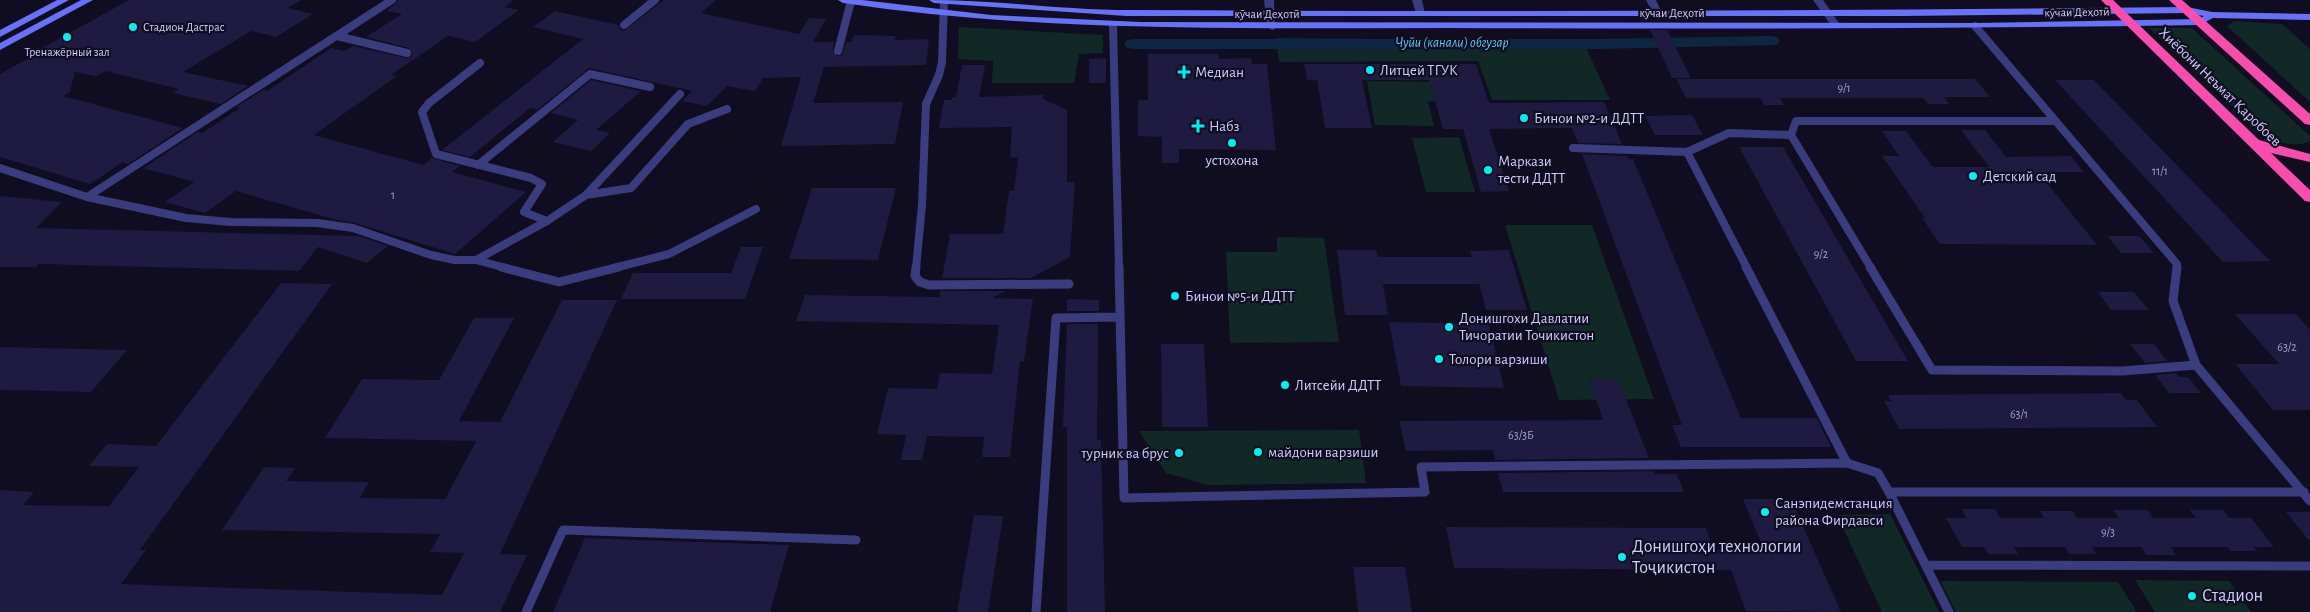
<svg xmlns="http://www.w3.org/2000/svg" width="2310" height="612" viewBox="0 0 2310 612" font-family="'Alegreya Sans',sans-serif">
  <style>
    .green { fill: #102926 }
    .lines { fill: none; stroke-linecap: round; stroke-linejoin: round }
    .canal { fill: #0d2743; fill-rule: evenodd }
    .building { fill: #1e1a40 }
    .lane-far1 { stroke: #3a3d7d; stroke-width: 8 }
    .lane { stroke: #3a3d7d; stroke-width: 9 }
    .street { fill: #3a3d7d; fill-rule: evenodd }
    .secondary { fill: #6771fa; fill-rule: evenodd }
    .highway { fill: #f94caf; fill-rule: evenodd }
    .poi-dot { fill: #08edef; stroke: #0f0d1f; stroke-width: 2 }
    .labels { text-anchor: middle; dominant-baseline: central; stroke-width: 4.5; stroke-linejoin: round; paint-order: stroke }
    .far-street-label { font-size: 12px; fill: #cecdfd; stroke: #0f0d1f }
    .far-poi-label { font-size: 12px; fill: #cecdfd; stroke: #0f0d1f; text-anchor: start }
    .number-label { font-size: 12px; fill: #a2a0ce }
    .far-water-label { font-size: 14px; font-style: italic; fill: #5fc1fa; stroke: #0f0d1f }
    .poi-label { font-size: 15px; fill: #cecdfd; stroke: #0f0d1f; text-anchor: start }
    .street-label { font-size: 15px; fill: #cecdfd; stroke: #0f0d1f }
    .near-poi-label { font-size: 18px; fill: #cecdfd; stroke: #0f0d1f; text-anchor: start }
  </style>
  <rect width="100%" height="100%" fill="#0f0d1f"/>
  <path class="green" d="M2234 21 2282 24 2310 49V102L2227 26Z
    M959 27 1103 35V53L1079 54 1074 83H992L993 61 958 59Z
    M2149 28H2192L2310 136V141C2296 148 2282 143 2267 139Z
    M1276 38 1583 41 1610 100H1492L1478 61 1279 62Z
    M1367 81 1456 82 1462 101H1428L1434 126 1375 125Z
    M1459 137 1475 192H1426L1412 138Z
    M1505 225H1592L1654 399 1559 400Z
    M1277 237 1324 238 1339 342 1230 343 1226 252H1277Z
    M1359 430 1366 483 1208 485 1166 473 1139 431Z
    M1890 514 1939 612H1882L1837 515Z
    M2135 580 2229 581 2251 612H2155Z
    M1940 581 2118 582 2137 612H1956Z"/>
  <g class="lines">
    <path class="canal" d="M1771 36 1777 37 1780 41 1777 45 1598 49H1133L1127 48 1124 44 1127 40 1133 39H1598Z"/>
  </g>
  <path class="building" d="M129 0H301L288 8 313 14 276 37 251 31 183 72 248 86 221 104 173 93 179 89 106 71 96 76 75 72 70 92 63 96 183 128 128 164 123 162 90 184 0 157V74L38 53 35 52Z
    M398 0H514L505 7 519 10 475 42 448 36 391 75 397 76 314 135 423 165 432 158 460 166 452 172 526 192 455 254 355 223 337 220 236 191 205 213 165 202 194 182 143 168 198 132 202 133 240 108 236 107 263 90 267 91 331 48 344 51 353 46 406 58 411 57 412 52 409 48 366 37 402 14 386 11 395 4Z
    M664 0H716L701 13 799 34 809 18 826 19 813 42H834L833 52 837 56 842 55 846 42H851L854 35 896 36 895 40 929 39 926 65 824 67 813 103 903 102 895 144 781 146 801 77 763 78 755 91 727 86 707 106 682 101 692 91 589 68 537 110 530 108 470 157 442 150 583 39 533 27 555 11 618 25 620 29 624 31Z
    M1650 30H1667L1691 78H1672Z
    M1148 54H1218L1219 59 1251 58 1252 64H1267L1276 150 1179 149V163H1162V137L1138 136V100H1148Z
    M1106 58V83H1089V59Z
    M1304 64H1476L1489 103 1604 102 1622 144 1578 143 1572 128 1489 129 1509 191 1481 192 1463 129H1443L1429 80H1362L1372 128H1325L1317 80H1307Z
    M962 65H985L979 97 1043 95V99L1067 110V182H1075L1070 257 1031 278H942L950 234H1003L1009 191H1014L1018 157 1010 158 1012 127 939 128 944 100H952V97H956Z
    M1676 79H1975L1990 97H1944L1949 104H1928L1923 98H1780L1784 105H1764L1760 98H1686Z
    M591 80 641 91 596 130 610 133 591 151 553 142 578 120 551 113Z
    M2055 80H2094L2270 261 2223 262Z
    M1692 115 1703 135H1655L1645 116Z
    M1961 130H1985L2006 157 2071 156 2084 172H2038L2097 245 1940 244 1922 218H1925L1882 156H1899L1882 131H1906L1933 167H1989Z
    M1739 147H1783L1908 361H1856Z
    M1582 154 1627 156 1629 159H1633L1741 418H1817L1831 447H1681L1672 425H1682Z
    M812 188H896L878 260 789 259Z
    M0 196 62 202 36 228 359 236 388 246 367 263 318 247 299 271 39 264 36 267H0Z
    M2107 236H2139L2154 253H2121Z
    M741 247H763L745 299H621L633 273H731Z
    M1337 250H1376L1378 257H1472L1470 251 1509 250 1527 310H1486L1479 284H1383L1388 315H1345Z
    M281 283 332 284 140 550H146L121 584 442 595 464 553 430 552 440 534 222 530 264 467 295 468 286 481 369 482 360 498 445 499 476 441 325 438 362 379 439 380 474 318H514L459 421 500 422 562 300H617L500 554 527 555 500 612H0V490L34 492 23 505 109 506 139 467 89 466 107 444 156 446Z
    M940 291H1006L992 298 1033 299 1024 361H1020L1010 457H982L984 437 927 436 922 460H901L906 435 877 434 888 388 937 389 940 373 992 374 999 325 796 321 805 295 939 297Z
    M2098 292H2134L2149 310H2111Z
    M1067 299 1099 300V311H1067Z
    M2235 314H2296L2310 330V410H2273L2235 364H2279Z
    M1389 322 1489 324 1504 388 1401 386Z
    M1067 324H1098L1097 440H1101L1105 612H1067V427H1063Z
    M1161 344H1204L1208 427H1162Z
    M2130 344H2154L2167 361 2145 363Z
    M0 347 127 350 91 392 0 390Z
    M2176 373 2179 377H2188L2201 393H2169L2155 375Z
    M1589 379H1618L1649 458 1495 460 1493 450 1406 451 1399 421 1603 420Z
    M2121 393 2126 400H2137L2157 427 1899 429 1884 401H1891L1888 395Z
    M1654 471 1655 474H1677L1684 492H1503L1498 473Z
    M1743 499H1791L1841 612 1746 611 1731 570 1454 568 1446 527 1706 528 1714 550H1764Z
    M1962 509H1995L2000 518H2044L2040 511H2073L2077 518H2119L2114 510H2148L2153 518H2196L2190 510H2223L2229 518H2251L2274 547H2254L2257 551H2231L2228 547H2171L2176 555H2146L2141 547H2092L2096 554H2069L2065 547H2014L2018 554H1988L1984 547H1962L1946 518H1966Z
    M2286 512H2310V542Z
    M974 515 1003 516 988 612H957Z
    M585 538 789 545 770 612H553Z
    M1353 567H1405L1412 612H1358Z"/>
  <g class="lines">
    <path class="lane-far1" d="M624 25 655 0
      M1113 25 1119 268
      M1975 26 2177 264V268
      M337 36 407 53
      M838 51 851 1
      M480 63 429 103 422 112 436 154 531 178 542 184 524 212 547 221
      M1791 135 1796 121H2055
      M1573 148 1687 152 1747 268
      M1687 152 1729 133 1791 135 1871 268
      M478 165 590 74 650 87
      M0 168 87 197 186 218 231 222 317 223 353 228 431 255 455 260H476L547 221 586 195 680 94
      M586 195 631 188 688 124 727 109
      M87 197 392 0
      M476 260 506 268
      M614 268 669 254 756 209
      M916 268 922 205 926 104 939 75 942 62 944 1"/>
    <path class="lane" d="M501 267 559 282 619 267
      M916 267 915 276 920 282 929 285 1069 284
      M1119 267 1124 498 1425 492 1421 467 1847 463 1878 473 1889 492H2304
      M1746 267 1847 463
      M1870 267 1932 370 2123 371 2196 365 2173 301 2177 267
      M2196 365 2310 501
      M1889 492 1949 612
      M1926 565 2310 566
      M526 612 563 530 856 540
      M1036 612 1056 318 1119 317"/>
    <path class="street" d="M1264 0H1274L1275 29 1272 30 1267 27Z
      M1412 0H1422L1425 14 1423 16H1417Z
      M1646 0H1656L1662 13 1660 15H1654Z
      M1813 0H1823L1841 26 1839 28H1833Z"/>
    <path class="secondary" d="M57 0H69L0 37V30Z
      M81 0H93L0 50V43Z
      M838 0H862L991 15 1141 22 1975 23 2198 19 2204 16 2187 13 1904 16H1126L934 3 929 0C997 0 1064 10 1131 10 1483 12 1835 11 2187 7L2212 12 2310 14V20L2213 18 2200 25C1950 29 1700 29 1449 28 1247 28 1044 33 843 3Z"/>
    <path class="highway" d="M2101 0H2113L2259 140 2310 154V162L2271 153 2310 190V202L2305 201Z
      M2169 0H2182L2310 114V125L2305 124Z"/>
  </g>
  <g class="poi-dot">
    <circle cx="133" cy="27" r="5"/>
    <circle cx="67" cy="37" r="5"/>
    <circle cx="1370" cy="70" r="5"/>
    <path d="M1181.5 64.5h5v5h5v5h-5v5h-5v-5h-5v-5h5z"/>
    <circle cx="1524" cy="118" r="5"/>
    <path d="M1195.5 118.5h5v5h5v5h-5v5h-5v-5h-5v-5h5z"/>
    <circle cx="1232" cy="143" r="5"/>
    <circle cx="1488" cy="170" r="5"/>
    <circle cx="1973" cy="176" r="5"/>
    <circle cx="1175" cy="296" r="5"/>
    <circle cx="1449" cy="327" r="5"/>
    <circle cx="1439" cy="359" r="5"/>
    <circle cx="1285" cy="385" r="5"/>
    <circle cx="1258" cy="452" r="5"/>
    <circle cx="1179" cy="453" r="5"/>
    <circle cx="1765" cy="512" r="5"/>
    <circle cx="1622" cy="557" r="5"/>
    <circle cx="2192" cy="596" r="5"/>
  </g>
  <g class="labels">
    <g class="far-street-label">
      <text transform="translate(2077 12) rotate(-1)">кӯчаи Деҳотӣ</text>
      <text x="1672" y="13">кӯчаи Деҳотӣ</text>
      <text x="1267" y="14">кӯчаи Деҳотӣ</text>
    </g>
    <g class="far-poi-label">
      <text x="143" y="27">Стадион Дастрас</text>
      <text x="67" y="52" text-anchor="middle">Тренажёрный зал</text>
    </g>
    <g class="number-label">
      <text x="1844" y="88">9/1</text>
      <text x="2160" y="171">11/1</text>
      <text x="393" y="195">1</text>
      <text x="1821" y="254">9/2</text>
      <text x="2287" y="347">63/2</text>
      <text x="2019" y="414">63/1</text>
      <text x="1521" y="435">63/3Б</text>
      <text x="2108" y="532">9/3</text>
    </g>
    <g class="far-water-label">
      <text x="1452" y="43">Чуйи (канали) обгузар</text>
    </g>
    <g class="poi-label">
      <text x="1380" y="70">Литцей ТГУК</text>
      <text x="1195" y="72">Медиан</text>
      <text x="1534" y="118">Бинои №2-и ДДТТ</text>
      <text x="1209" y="126">Набз</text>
      <text x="1232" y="160" text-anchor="middle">устохона</text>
      <text x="1498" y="161">Маркази<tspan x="1498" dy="17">тести ДДТТ</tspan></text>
      <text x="1983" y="176">Детский сад</text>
      <text x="1185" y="296">Бинои №5-и ДДТТ</text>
      <text x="1459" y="318">Донишгохи Давлатии<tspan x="1459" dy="17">Тичоратии Точикистон</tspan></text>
      <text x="1449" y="359">Толори варзиши</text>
      <text x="1295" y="385">Литсейи ДДТТ</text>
      <text x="1268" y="452">майдони варзиши</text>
      <text x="1169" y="453" text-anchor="end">турник ва брус</text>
      <text x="1775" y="503">Санэпидемстанция<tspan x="1775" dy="17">района Фирдавси</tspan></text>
    </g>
    <g class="street-label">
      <text transform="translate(2220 87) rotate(44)">Хиёбони Неъмат Қаробоев</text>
    </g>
    <g class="near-poi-label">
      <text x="1632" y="547">Донишгоҳи технологии<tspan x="1632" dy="21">Тоҷикистон</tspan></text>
      <text x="2202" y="596">Стадион</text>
    </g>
  </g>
</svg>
